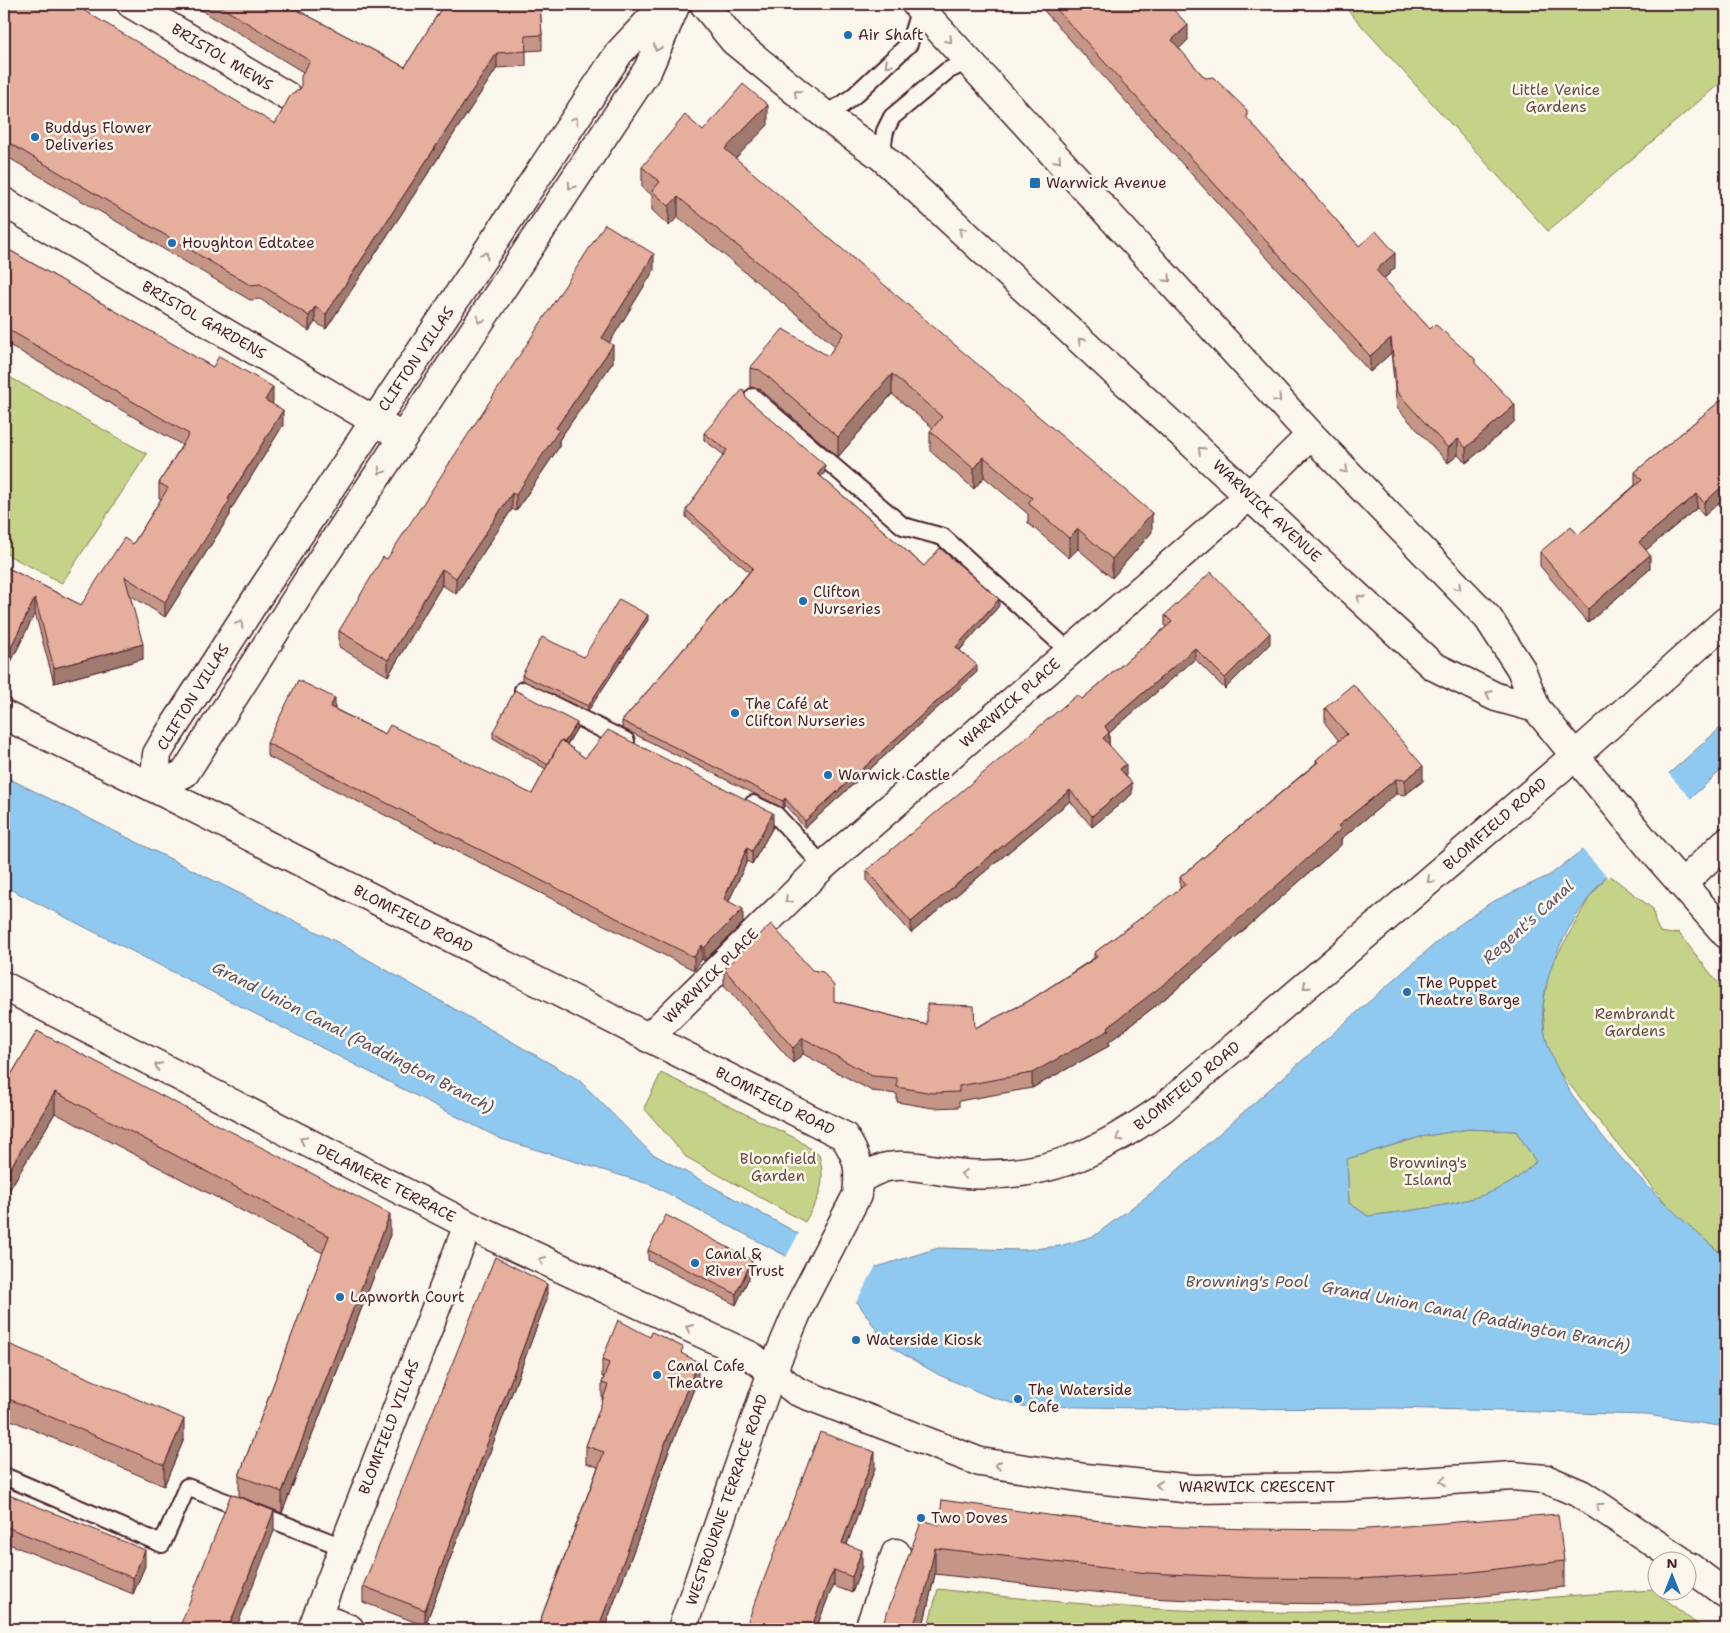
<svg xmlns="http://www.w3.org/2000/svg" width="1730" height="1633" viewBox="0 0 1730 1633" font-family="'Shantell Sans',sans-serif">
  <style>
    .green { fill: #c4d387; stroke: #877959 }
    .water { fill: #90c9ef; stroke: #7485a1; fill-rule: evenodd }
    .pier { fill: #fbf7ec }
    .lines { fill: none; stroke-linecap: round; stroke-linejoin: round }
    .lane-casing { stroke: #4a1f2b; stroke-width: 20 }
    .street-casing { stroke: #4a1f2b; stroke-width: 31 }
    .secondary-casing { stroke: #4a1f2b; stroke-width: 31 }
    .lane { stroke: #fbf7ec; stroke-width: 16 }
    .street { stroke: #fbf7ec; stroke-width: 28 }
    .secondary { stroke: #fbf7ec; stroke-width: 28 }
    .wall { fill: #c59687; stroke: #4a1f2b }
    .shaded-wall { fill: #a07a6e; stroke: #4a1f2b }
    .building { fill: #e5ae9d; stroke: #4a1f2b }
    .oneway { stroke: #ab9695 }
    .poi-dot { fill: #1f6fb2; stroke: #fbf7ec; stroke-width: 2 }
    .labels { text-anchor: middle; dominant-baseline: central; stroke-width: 5; stroke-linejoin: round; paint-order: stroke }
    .poi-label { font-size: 15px; fill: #4a1f2b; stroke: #fbf7ec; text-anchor: start }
    .street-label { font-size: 15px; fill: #4a1f2b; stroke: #fbf7ec }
    .park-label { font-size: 15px; fill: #684c42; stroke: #fbf7ec }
    .water-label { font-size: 16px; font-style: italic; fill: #5f5266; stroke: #fbf7ec }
  </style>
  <rect width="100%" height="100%" fill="#fbf7ec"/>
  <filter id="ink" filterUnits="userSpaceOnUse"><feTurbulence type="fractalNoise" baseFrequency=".02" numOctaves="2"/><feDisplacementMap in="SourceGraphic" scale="10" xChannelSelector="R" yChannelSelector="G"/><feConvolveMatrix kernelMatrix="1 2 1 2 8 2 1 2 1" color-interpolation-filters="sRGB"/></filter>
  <g filter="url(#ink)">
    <path class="green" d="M1342 4H1726V78L1548 231Z
      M4 374 147 454 62 583 4 553Z
      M1608 874 1653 909 1655 922 1660 932 1672 934 1678 932 1726 993V1257L1676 1216 1556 1068 1545 1037 1543 1007 1549 970 1589 898Z
      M661 1073 797 1139 819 1155C827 1185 819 1197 805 1222L686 1157 644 1108Z
      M1468 1129 1516 1131 1536 1161C1530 1167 1523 1174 1516 1179 1480 1205 1411 1210 1368 1216L1349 1203 1347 1159 1420 1137Z
      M938 1589C1077 1606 1216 1616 1356 1611 1456 1608 1555 1595 1654 1590L1703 1629H927Z"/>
    <path class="water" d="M1726 723V766C1699 790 1672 815 1645 839 1633 851 1618 862 1607 875 1576 911 1547 958 1543 1006 1535 1089 1667 1208 1726 1258V1427L1647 1415 1394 1408 1205 1409 1022 1406 988 1396 939 1375 896 1350 882 1338 858 1303 786 1256 652 1185 501 1139 4 886V776L339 943 579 1080 651 1153 799 1234 877 1267 938 1248 1024 1250 1060 1246 1094 1236 1155 1190 1445 935 1490 903 1550 875 1586 847ZM1468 1129 1516 1131 1536 1162C1530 1167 1523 1174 1516 1179 1479 1205 1411 1210 1368 1216L1349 1203 1347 1159 1420 1137Z"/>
    <path class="pier" d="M1667 772 1692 800 1608 878 1581 848Z
      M800 1231 877 1264 855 1304 785 1259Z"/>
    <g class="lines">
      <g class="lane-casing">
        <path id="lane" d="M823 114 842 105 856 94 909 44 920 8
          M881 156 885 131 892 117 947 71 968 61
          M753 397 903 526 943 537 1069 651
          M523 690 626 741
          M753 804 776 815 823 866
          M4 1476 162 1544 187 1487 343 1547"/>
      </g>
      <g class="street-casing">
        <path id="street" d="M131 4 287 96
          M1682 884 1726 842
          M4 986 474 1228 751 1356 796 1391 980 1462 1085 1478 1193 1489 1343 1487 1513 1476 1546 1479 1581 1494 1680 1560
          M648 1038 823 866 1250 495 1311 435
          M859 1179C868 1175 877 1169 887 1167 914 1162 939 1173 966 1174 1046 1179 1099 1153 1163 1108L1576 755 1726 621
          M1688 1566 1726 1594
          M317 1616 350 1629
          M312 1629 468 1225
          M869 1629 896 1553"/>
      </g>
      <g class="secondary-casing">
        <path id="secondary" d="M704 4 734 41 836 124 881 156 1433 666 1496 697 1536 708
          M916 4 1311 435 1488 618 1521 669 1536 708 1653 851 1726 934
          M4 202 390 430
          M4 715 154 788 844 1136C859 1159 860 1168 857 1195L802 1301 772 1372 682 1629
          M154 788 185 773 310 577 648 69 676 4
          M154 788 157 754 164 742 255 601 619 53 665 4"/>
      </g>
      <use href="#lane" class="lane"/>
      <use href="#street" class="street"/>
      <use href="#secondary" class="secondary"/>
    </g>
    <path class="wall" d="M4 4 275 124 301 88 303 72 191 4H286L405 67 443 6 440 4H540L542 35V50L526 51V66L497 68 326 329 315 322 309 331 260 299 250 300 4 155Z
      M1038 4H1168L1188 40 1179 49 1205 78 1247 119 1359 246 1395 268 1384 279 1430 329 1475 363 1515 421 1466 463 1458 455 1448 463 1397 408 1391 353 1370 372Z
      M768 125 735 158 1152 532 1112 578 1078 549 1069 558 1028 523V514L984 477 974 489 930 451V431L933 428 892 394 838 457 760 389 750 387V368L828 356 835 346 678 217 669 226 652 210V195L642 187V167L703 131Z
      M4 247 273 402 272 403 283 425 230 511V515L165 617 130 595 143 659 54 683 35 613 11 662 4 658V566L81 605 133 544 161 499 159 498V483L182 445 4 342Z
      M654 270 609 343 613 362 559 440V447L516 511 512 509 456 594 442 585 388 676 339 647V631L387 559Z
      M1726 396 1704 516 1697 508 1645 550 1650 569 1588 623 1540 566V552L1578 535 1635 485V472Z
      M746 398 825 472 821 477 924 566 999 606 960 650 977 672 805 828 785 805 783 808 622 728V721L749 572 686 517V510L724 455 704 440V433Z
      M1165 615 1270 644 1225 689 1195 659 1109 733V744L1126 775V776L1132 794 1092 827 1070 801 911 933 867 881V870L1082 699 1166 627 1165 626Z
      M648 620 588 711 522 680V675L584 657Z
      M1325 708 1423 781 1405 795 1396 794 1341 839V845L1172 993 1109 1042V1046L1032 1088 959 1101V1107L933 1108 897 1102V1094L872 1091 803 1054 793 1063 724 985V969L834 1001 927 1025 975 1028 1027 1002 1094 958V953L1180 889V877L1316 763V760L1339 741 1325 723Z
      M335 709 385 734 532 794 546 769 493 738V732L577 728 567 745 585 758 773 827 752 864 747 861 729 901 743 923 704 961 702 959 694 970 267 756V743Z
      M37 1031 390 1235 282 1513 239 1496V1476L323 1253 55 1113 4 1199V1087Z
      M648 1250 752 1271 736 1305 648 1260Z
      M547 1299 425 1626 363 1602V1586Z
      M4 1342 184 1439 164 1486 4 1417Z
      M683 1354 698 1379 664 1463 644 1523 604 1629H537L598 1467 586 1463V1446L603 1400H602V1383L604 1377H602V1360Z
      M875 1468 847 1544 862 1566 852 1593 834 1586 829 1595 816 1629H745Z
      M1726 1488V1519L1725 1518V1489Z
      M4 1493 145 1566 133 1594 4 1542Z
      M1055 1516 1149 1526 1564 1561V1587L1464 1598 1356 1604 1256 1603 1148 1598 935 1574 924 1622 921 1629H881L939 1525Z"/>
    <path class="shaded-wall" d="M1188 25V40L1172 56V40Z
      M497 53V68L326 329V314Z
      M768 105V125L725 169V149Z
      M678 197V217L669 226V206Z
      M1395 253V268L1376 286V270Z
      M654 254V270L602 355V338Z
      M315 307V322L309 331V316Z
      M1391 338V353L1370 372V356Z
      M613 345V362L559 440V447L516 511V495L556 428Z
      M892 374V394L838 457V437Z
      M273 387V402L265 415V400Z
      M1515 405V421L1466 463V448Z
      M283 410V425L230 511V515L165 617V602Z
      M1458 439V455L1448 463V448Z
      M984 457V477L974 489V469Z
      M825 465V472L818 481V474Z
      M1726 483V497L1704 516V503Z
      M512 493V509L456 594V578Z
      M1697 494V508L1639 556V542Z
      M1152 513V532L1112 578V559Z
      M1078 529V549L1069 558V538Z
      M1650 555V569L1588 623V609Z
      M442 569V585L388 676V660Z
      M35 598V613L11 662V647Z
      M999 599V606L956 654V647Z
      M648 615V620L588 711V706Z
      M1270 633V644L1225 689V678Z
      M143 644V659L54 683V668Z
      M1195 648V659L1109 733V744L1103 749V738L1105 726Z
      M977 665V672L805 828V821Z
      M335 698V711L330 707Z
      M577 723V728L550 771V766Z
      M1126 764V775L1120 780V769Z
      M1423 766V781L1405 795V780Z
      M1396 779V794L1341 839V845L1172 993 1109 1042V1046L1032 1088V1073L1108 1027 1338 826Z
      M1132 783V794L1092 827V816Z
      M1070 790V801L911 933V922Z
      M785 798V805L783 808V801Z
      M773 813V827L752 864V851Z
      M747 848V861L724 912V899Z
      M743 909V923L704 961V948Z
      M702 945V959L694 970V957Z
      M803 1038V1054L793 1063V1048Z
      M55 1092V1113L4 1199V1179Z
      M390 1214V1235L282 1513V1492Z
      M752 1260V1271L736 1305V1294Z
      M547 1284V1299L425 1626V1610Z
      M698 1362V1379L664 1463 644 1523 604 1629H598L664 1446Z
      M184 1419V1439L164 1486V1465Z
      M875 1452V1468L842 1558V1543Z
      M274 1511V1531L236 1629H228Z
      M935 1548V1574L924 1622 921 1629H912Z
      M145 1550V1566L133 1594V1578Z
      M862 1550V1566L852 1593V1577Z
      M834 1570V1586L829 1595 816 1629H811L829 1580Z"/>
    <path class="building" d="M4 4H73L275 124 290 96 301 88V76L310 61 216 4H286L405 67 444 4H540L542 35 525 36 526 51 497 53 326 314 315 307 309 316 260 284 250 285 4 140Z
      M1052 4H1168L1188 25 1172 40 1205 78 1213 77 1247 110V118L1359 246 1376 231 1395 253 1376 270 1430 329 1435 324 1475 359V363L1515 405 1466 448 1458 439 1448 448 1397 392 1391 338 1370 356Z
      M743 84 768 105 725 149 1152 513 1112 559 1078 529 1069 538 1028 503 1032 498 984 457 974 469 930 431 942 417 892 374 838 437 760 370 750 368 783 329 828 356 844 333 678 197 669 206 652 191 660 182 642 167 685 115 703 131Z
      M605 224 654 254 602 338 613 345 556 428 559 430 516 495 512 493 456 578 442 569 388 660 339 631 383 557 387 559Z
      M4 247 213 367 219 356 273 387 265 400 283 410 228 499 230 500 165 602 125 577 143 644 54 668 35 598 11 647 4 643V566L81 605 124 538 133 544 168 488 159 483 189 434 4 327Z
      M743 389 746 398 825 465 818 474 924 566 940 548 999 599 956 647 977 665 805 821 785 798 783 801 622 721 753 568 686 510 727 450 704 433Z
      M1726 396V483L1704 503 1697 494 1639 542 1650 555 1588 609 1540 552 1571 526 1578 535 1642 480 1635 472Z
      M1211 572 1270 633 1225 678 1195 648 1105 726 1109 733 1103 738 1126 764 1120 769 1132 783 1092 816 1070 790 911 922 867 870 1077 695 1082 699 1172 622 1165 615Z
      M619 599 648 615 588 706 522 675 542 637 584 657Z
      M298 680 335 698 330 707 385 734 390 725 532 794 561 740 585 758 608 730 773 813 752 851 747 848 724 899 743 909 704 948 702 945 694 957 267 743Z
      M1353 684 1423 766 1405 780 1396 779 1338 826 1341 829 1172 978 1108 1027 1109 1030 1032 1073 959 1086V1092L933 1093 897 1087V1078L872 1076 803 1038 793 1048 724 969 771 924 812 970 823 972 834 986V1001L927 1025V1004L974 1006 975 1028 1027 1002 1097 957 1094 953 1186 884 1180 877 1318 762 1316 760 1347 734 1325 708Z
      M515 690 577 723 564 743 561 740 548 765 493 732Z
      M37 1031 390 1214 282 1492 239 1476 329 1236 55 1092 4 1179V1087Z
      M666 1215 752 1260 736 1294 648 1250Z
      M495 1257 547 1284 425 1610 363 1586Z
      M618 1320 650 1337 652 1332 683 1347 681 1353 698 1362 664 1446 644 1506 598 1629H537L604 1452 586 1446 608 1385 602 1383 609 1363 602 1360Z
      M4 1342 184 1419 164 1465 4 1397Z
      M820 1432 875 1452 842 1543 862 1550 852 1577 834 1570 829 1580 811 1629H745Z
      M4 1493 145 1550 133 1578 4 1526Z
      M231 1494 274 1511 228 1629H179Z
      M942 1500 1055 1516 1149 1526 1251 1529 1355 1530 1558 1514 1564 1561 1464 1573 1356 1579 1256 1578 1148 1573 935 1548 924 1597 912 1629H881L922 1520 939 1525Z"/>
    <defs><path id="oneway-chevron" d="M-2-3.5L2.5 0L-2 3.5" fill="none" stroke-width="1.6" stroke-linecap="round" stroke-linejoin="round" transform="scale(1.25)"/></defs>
    <g class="oneway">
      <use href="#oneway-chevron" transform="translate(949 40) rotate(48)"/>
      <use href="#oneway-chevron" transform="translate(657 48) rotate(114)"/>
      <use href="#oneway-chevron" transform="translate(888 64) rotate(136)"/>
      <use href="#oneway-chevron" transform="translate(797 93) rotate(-140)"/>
      <use href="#oneway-chevron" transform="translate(575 120) rotate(-56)"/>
      <use href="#oneway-chevron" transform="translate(1058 160) rotate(47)"/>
      <use href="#oneway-chevron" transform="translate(571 186) rotate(125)"/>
      <use href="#oneway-chevron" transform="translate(962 231) rotate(-137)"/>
      <use href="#oneway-chevron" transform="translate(485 255) rotate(-56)"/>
      <use href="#oneway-chevron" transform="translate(1168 279) rotate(47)"/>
      <use href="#oneway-chevron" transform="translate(480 320) rotate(123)"/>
      <use href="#oneway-chevron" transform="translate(1081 341) rotate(-137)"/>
      <use href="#oneway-chevron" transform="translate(1278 399) rotate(47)"/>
      <use href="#oneway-chevron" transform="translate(1201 450) rotate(-137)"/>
      <use href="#oneway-chevron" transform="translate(1345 470) rotate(46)"/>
      <use href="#oneway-chevron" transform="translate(381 471) rotate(124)"/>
      <use href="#oneway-chevron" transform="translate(1458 587) rotate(46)"/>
      <use href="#oneway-chevron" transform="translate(1360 598) rotate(-137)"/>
      <use href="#oneway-chevron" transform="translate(240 624) rotate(-57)"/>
      <use href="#oneway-chevron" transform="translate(1489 694) rotate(-155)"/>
      <use href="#oneway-chevron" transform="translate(1430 880) rotate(139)"/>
      <use href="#oneway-chevron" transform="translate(788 900) rotate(137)"/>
      <use href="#oneway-chevron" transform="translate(1306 986) rotate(139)"/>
      <use href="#oneway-chevron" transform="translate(158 1066) rotate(-153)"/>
      <use href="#oneway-chevron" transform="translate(1119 1138) rotate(149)"/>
      <use href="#oneway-chevron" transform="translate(303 1140) rotate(-153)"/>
      <use href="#oneway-chevron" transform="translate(964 1174) rotate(-174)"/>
      <use href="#oneway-chevron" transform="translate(542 1260) rotate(-155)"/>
      <use href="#oneway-chevron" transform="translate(689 1328) rotate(-155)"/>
      <use href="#oneway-chevron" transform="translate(998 1465) rotate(-172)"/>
      <use href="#oneway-chevron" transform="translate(1443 1481) rotate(176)"/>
      <use href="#oneway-chevron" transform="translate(1159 1485) rotate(-174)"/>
      <use href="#oneway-chevron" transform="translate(1599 1506) rotate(-146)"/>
    </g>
  </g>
  <g class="poi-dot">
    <circle cx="848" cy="35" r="5"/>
    <circle cx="35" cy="137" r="5"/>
    <rect x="1029" y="177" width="12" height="12" rx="2.5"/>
    <circle cx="172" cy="243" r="5"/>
    <circle cx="803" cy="601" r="5"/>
    <circle cx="735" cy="713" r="5"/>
    <circle cx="828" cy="775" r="5"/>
    <circle cx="1407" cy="992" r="5"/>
    <circle cx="695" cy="1263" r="5"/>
    <circle cx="340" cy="1297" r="5"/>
    <circle cx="856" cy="1340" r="5"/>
    <circle cx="657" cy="1375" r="5"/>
    <circle cx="1018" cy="1399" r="5"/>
    <circle cx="921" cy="1518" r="5"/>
  </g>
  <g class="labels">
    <g class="poi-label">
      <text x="858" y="35">Air Shaft</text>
      <text x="45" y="128">Buddys Flower<tspan x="45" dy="17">Deliveries</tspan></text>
      <text x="1046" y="183">Warwick Avenue</text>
      <text x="182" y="243">Houghton Edtatee</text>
      <text x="813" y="592">Clifton<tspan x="813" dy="17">Nurseries</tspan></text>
      <text x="745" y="704">The Café at<tspan x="745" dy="17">Clifton Nurseries</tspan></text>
      <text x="838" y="775">Warwick Castle</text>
      <text x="1417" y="983">The Puppet<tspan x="1417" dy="17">Theatre Barge</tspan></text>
      <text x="705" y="1254">Canal &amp;<tspan x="705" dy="17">River Trust</tspan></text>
      <text x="350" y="1297">Lapworth Court</text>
      <text x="866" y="1340">Waterside Kiosk</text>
      <text x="667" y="1366">Canal Cafe<tspan x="667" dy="17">Theatre</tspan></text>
      <text x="1028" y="1390">The Waterside<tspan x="1028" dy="17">Cafe</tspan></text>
      <text x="931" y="1518">Two Doves</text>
    </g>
    <g class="street-label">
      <text transform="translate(222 57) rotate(31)">BRISTOL MEWS</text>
      <text transform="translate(204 320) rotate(30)">BRISTOL GARDENS</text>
      <text transform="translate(416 359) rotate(-56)">CLIFTON VILLAS</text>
      <text transform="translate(1267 511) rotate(43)">WARWICK AVENUE</text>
      <text transform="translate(193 697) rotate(-58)">CLIFTON VILLAS</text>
      <text transform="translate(1010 703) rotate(-41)">WARWICK PLACE</text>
      <text transform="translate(1495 824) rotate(-41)">BLOMFIELD ROAD</text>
      <text transform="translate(413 919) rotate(27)">BLOMFIELD ROAD</text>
      <text transform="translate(711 976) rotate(-45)">WARWICK PLACE</text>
      <text transform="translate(1187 1086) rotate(-39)">BLOMFIELD ROAD</text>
      <text transform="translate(775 1101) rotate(27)">BLOMFIELD ROAD</text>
      <text transform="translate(386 1183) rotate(27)">DELAMERE TERRACE</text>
      <text transform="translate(389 1427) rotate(-69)">BLOMFIELD VILLAS</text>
      <text x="1257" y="1487">WARWICK CRESCENT</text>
      <text transform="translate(727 1500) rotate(-71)">WESTBOURNE TERRACE ROAD</text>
    </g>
    <g class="park-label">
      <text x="1556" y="90">Little Venice<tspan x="1556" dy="17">Gardens</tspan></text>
      <text x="1635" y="1014">Rembrandt<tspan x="1635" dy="17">Gardens</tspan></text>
      <text x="778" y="1159">Bloomfield<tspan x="778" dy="17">Garden</tspan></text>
      <text x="1428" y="1163">Browning's<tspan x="1428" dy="17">Island</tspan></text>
    </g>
    <g class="water-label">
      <text transform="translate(1528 922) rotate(-42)">Regent's Canal</text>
      <text transform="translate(353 1037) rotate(27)">Grand Union Canal (Paddington Branch)</text>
      <text x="1247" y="1281">Browning's Pool</text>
      <text transform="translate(1476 1316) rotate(11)">Grand Union Canal (Paddington Branch)</text>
    </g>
  </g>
  <rect width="1730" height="1633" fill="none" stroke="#fbf7ec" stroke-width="20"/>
  <rect x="10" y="10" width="1710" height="1613" fill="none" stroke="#4a1f2b" stroke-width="2" filter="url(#ink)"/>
  <g transform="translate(1672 1576)"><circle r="24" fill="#fbf7ec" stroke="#b4a19f"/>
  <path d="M0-4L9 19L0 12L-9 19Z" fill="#1f6fb2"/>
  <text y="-8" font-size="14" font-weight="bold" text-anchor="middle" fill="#4a1f2b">N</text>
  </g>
</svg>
